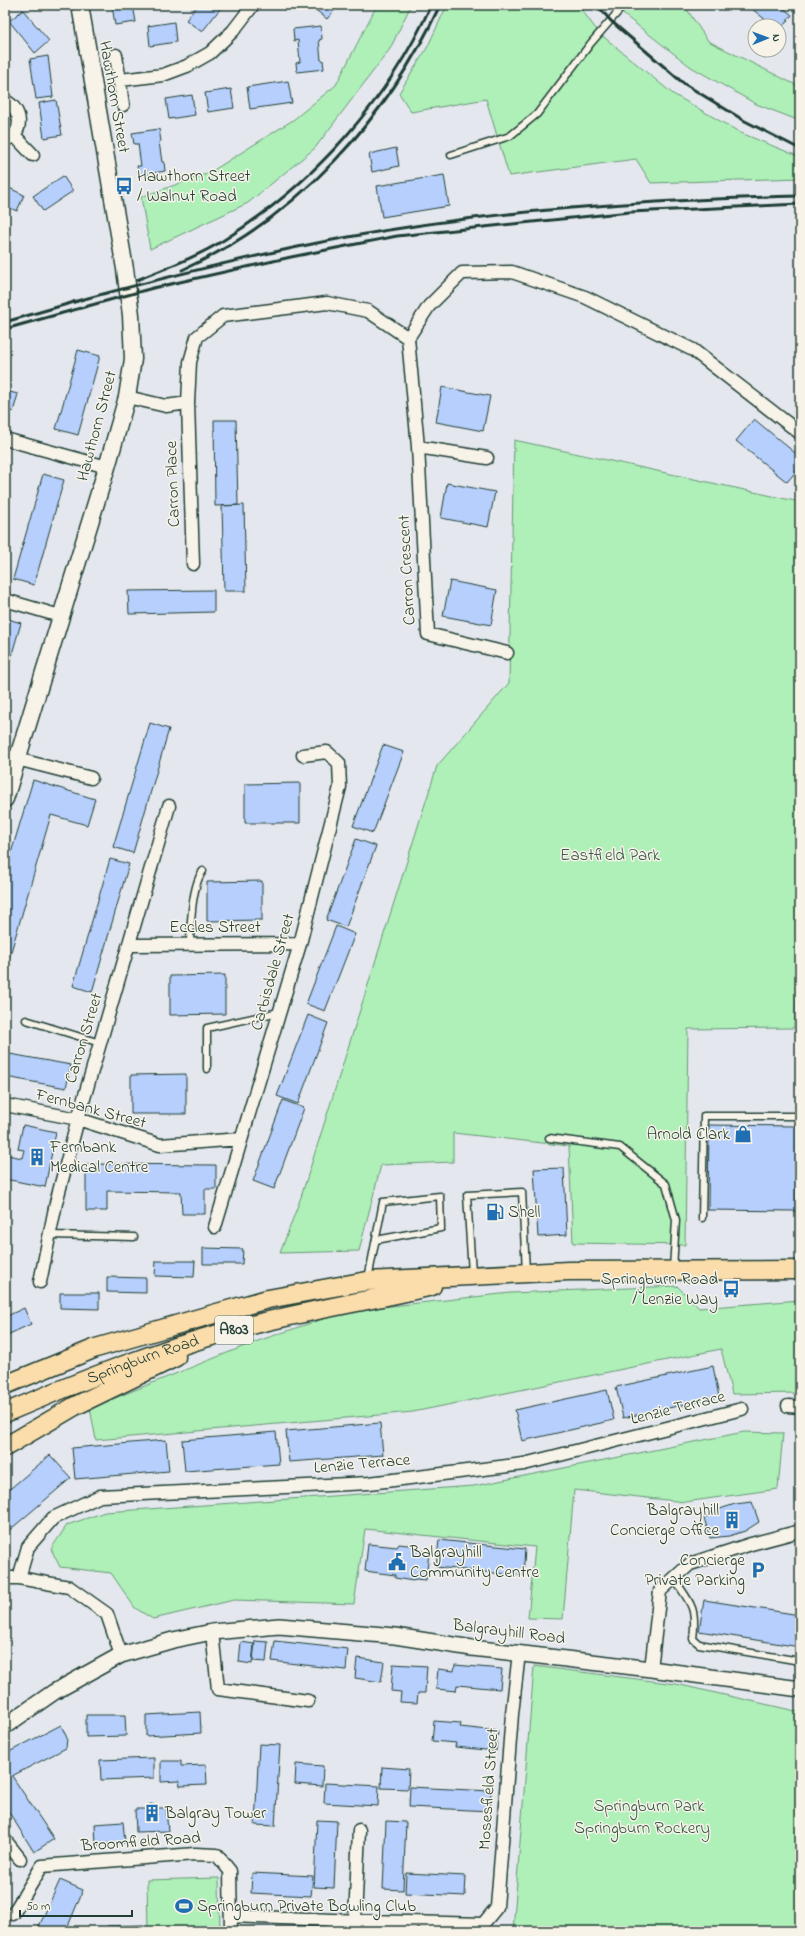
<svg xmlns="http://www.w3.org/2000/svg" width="805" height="1936" viewBox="0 0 805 1936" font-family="'Indie Flower',sans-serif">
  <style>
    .green { fill: #afefb8; stroke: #679676 }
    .building { fill: #b6cffd; stroke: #1f3d34 }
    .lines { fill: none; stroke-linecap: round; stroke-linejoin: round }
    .service-casing { stroke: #1f3d34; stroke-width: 9 }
    .minor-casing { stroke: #1f3d34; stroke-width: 15 }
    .tertiary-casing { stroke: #1f3d34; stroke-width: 18 }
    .secondary-casing { stroke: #1f3d34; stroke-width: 19 }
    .primary-casing { stroke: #1f3d34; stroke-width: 21 }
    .service { stroke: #f7f3e8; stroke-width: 6 }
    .minor { stroke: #f7f3e8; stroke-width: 12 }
    .tertiary { stroke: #f7f3e8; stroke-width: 15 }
    .secondary { stroke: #f7f3e8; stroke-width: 16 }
    .primary { stroke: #fbddab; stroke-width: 18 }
    .rail { stroke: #1f3d34; stroke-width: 3 }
    .labels { text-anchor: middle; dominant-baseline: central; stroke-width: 3; stroke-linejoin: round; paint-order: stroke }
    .shield { fill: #f7f3e8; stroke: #60746a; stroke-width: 1 }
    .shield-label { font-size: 16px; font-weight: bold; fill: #1f3d34 }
    .street-label { font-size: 17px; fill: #1f3d34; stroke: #f7f3e8 }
    .poi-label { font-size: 17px; fill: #1f3d34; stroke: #f7f3e8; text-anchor: start }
    .park-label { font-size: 17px; fill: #355848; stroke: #f7f3e8 }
  </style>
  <rect width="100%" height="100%" fill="#e4e8ee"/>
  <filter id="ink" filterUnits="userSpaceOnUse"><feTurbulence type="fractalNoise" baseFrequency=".025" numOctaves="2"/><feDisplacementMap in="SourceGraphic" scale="8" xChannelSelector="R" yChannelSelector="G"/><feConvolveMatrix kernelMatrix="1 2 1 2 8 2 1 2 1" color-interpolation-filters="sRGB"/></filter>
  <g filter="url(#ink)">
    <path class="green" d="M377 5H411L390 49 315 148 248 203 150 249 141 197 209 173 293 120 336 85Z
      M447 5H578L599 33 673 94 741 133 800 157V178L651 183 636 159 509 176 486 99 411 112 399 93 427 48Z
      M615 5H684L708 41 800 87V121L756 104 691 67 619 11Z
      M514 440 800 502V943L794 1028 688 1029 685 1245 573 1243 569 1146 453 1133V1162L381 1165 359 1251 280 1253 301 1197 437 766 509 683Z
      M677 1286 699 1308 800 1300V1393L732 1394 721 1349 413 1412 96 1440 90 1408 252 1343 346 1311 510 1293Z
      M744 1432 783 1433 778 1489 685 1502 574 1490 563 1619 528 1618 535 1547 365 1529 354 1604 234 1600 153 1619 135 1608 111 1573 60 1567 51 1549 67 1525 105 1512 474 1486Z
      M534 1666 676 1684 800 1712V1931H513Z
      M219 1878 220 1931H148L147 1880Z"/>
    <path class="building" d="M112 5H133L136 22 115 25Z
      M198 5H223L202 32 186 20Z
      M314 5H339L327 19 312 7Z
      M754 5H779L792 15 779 31V26H773L751 8Z
      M23 10 49 41 35 53 9 21Z
      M174 22 176 42 150 46 148 26Z
      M321 26 322 39 319 40 321 60H323L324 69 297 72 296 63 300 62 298 40 294 41 293 29Z
      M48 56 53 97 36 99 30 59Z
      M288 81 292 103 250 109 247 87Z
      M231 89 234 108 208 112 205 93Z
      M192 95 195 115 169 119 166 99Z
      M56 100 62 135 44 138 39 103Z
      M159 129 161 141 159 142 162 162H164L165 171 139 176 137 166H141L138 144H134L132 133Z
      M396 148 399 166 372 172 369 154Z
      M444 175 449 206 382 217 377 186Z
      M63 176 73 191 43 211 33 196Z
      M5 186 24 195 17 211 5 206Z
      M78 350 100 356 78 435 56 429Z
      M442 387 490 396 483 431 436 422Z
      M5 391 18 394 13 412 5 409Z
      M754 419 800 457V467L787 482 736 441Z
      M214 420H236L238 505 215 506Z
      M43 474 64 480 34 585 13 579Z
      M447 483 495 492 488 527 441 518Z
      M244 505 246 591H224L222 506Z
      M450 581 497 590 491 625 443 616Z
      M214 590V612L129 614 128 591Z
      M5 618 21 623 5 678Z
      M150 723 169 729 133 853 113 847Z
      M383 745 404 752 373 833 353 826Z
      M33 780 95 799 87 825 51 815 8 962 5 961V873Z
      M300 783V823H245V784Z
      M356 839 376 846 346 927 326 920Z
      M110 859 129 864 92 992 73 986Z
      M262 881V920L207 921V882Z
      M336 926 355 934 325 1011 306 1004Z
      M225 975V1014L170 1015V976Z
      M308 1015 328 1023 298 1104 277 1096Z
      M10 1054 71 1065 66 1088 6 1077Z
      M186 1074V1114H131V1075Z
      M283 1100 304 1108 274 1189 253 1181Z
      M23 1125 56 1132 45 1187 5 1179 8 1155 22 1158 24 1150 18 1149Z
      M709 1125 797 1126 796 1211 708 1210Z
      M86 1164 216 1165V1189H205V1214H182L181 1192 107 1191V1211H86Z
      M564 1168 567 1235 538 1237 534 1169Z
      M203 1248 243 1249 242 1264H203Z
      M156 1261H195L194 1277 155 1276Z
      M107 1277 146 1278V1293L107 1292Z
      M60 1293H99V1309L60 1308Z
      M24 1308 31 1324 5 1336V1317Z
      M713 1366 719 1397 623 1418 616 1387Z
      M607 1390 614 1420 522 1441 515 1410Z
      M380 1423 383 1455 289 1462 286 1431Z
      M276 1432 279 1464 185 1471 182 1440Z
      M166 1440 169 1471 75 1479 72 1448Z
      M50 1455 71 1478 5 1534V1493Z
      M752 1502 759 1522 745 1531 729 1536 710 1538 704 1518 717 1510 735 1504Z
      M439 1540 525 1549 523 1576 436 1567Z
      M368 1544 397 1547 399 1544 417 1546 418 1550 429 1552 426 1580 415 1579 413 1581 395 1578V1575L365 1571Z
      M704 1600 800 1615V1647L699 1631Z
      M255 1641 268 1642 266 1662 253 1661Z
      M275 1641 348 1649 346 1670 272 1661Z
      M241 1642 254 1644 252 1664 239 1662Z
      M357 1658 384 1662 381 1682 355 1678Z
      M393 1664 427 1666 425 1693H418L417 1703 400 1702 401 1692 391 1691Z
      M455 1665 502 1669 500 1689 457 1685 456 1691 436 1689 438 1669 454 1671Z
      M200 1712 201 1733 146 1736V1715Z
      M86 1715H125L126 1736 86 1737Z
      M434 1721 461 1723 460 1727 498 1731 496 1751 455 1747 456 1743 432 1741Z
      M61 1725 67 1738 66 1748 12 1776 54 1839 34 1852 5 1806V1754Z
      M259 1744 280 1745 275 1826 255 1825Z
      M154 1758V1778L101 1780 100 1760Z
      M161 1761H181V1766L206 1765 207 1785 180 1786 179 1781 161 1782Z
      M296 1764 323 1766 322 1786 295 1784Z
      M382 1767 409 1769 408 1789 381 1788Z
      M325 1783 379 1786 378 1806 324 1803Z
      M410 1787 491 1791 490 1811 409 1807Z
      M151 1804 156 1806 158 1810 157 1815 151 1817V1821L149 1822 146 1819 149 1816 145 1811 147 1806Z
      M151 1804 157 1808H166L168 1831 136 1832 135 1809H146Z
      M317 1820 337 1821 334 1888 314 1887Z
      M386 1821 406 1822 403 1890 383 1889Z
      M123 1822 125 1843 96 1845 95 1824Z
      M252 1873 313 1876 311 1896 251 1893Z
      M406 1873 466 1876 465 1896 405 1893Z
      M60 1880 83 1890 66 1931H37Z
      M144 1925V1931H108L107 1926Z"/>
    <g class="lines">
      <g class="service-casing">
        <path id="service" d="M451 155 510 136 537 114 591 43 624 5
          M190 944C190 927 192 884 203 871
          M26 1020 100 1043
          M207 1069V1028L279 1012
          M549 1138 620 1147 666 1184 676 1220 673 1269
          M702 1218 704 1116H800
          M50 1235 134 1237
          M472 1273 467 1195 522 1192 526 1272
          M368 1279 383 1202 440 1196 441 1228 376 1240
          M674 1579C691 1603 697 1608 693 1639L699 1644 800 1661
          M332 1920V1931"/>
      </g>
      <g class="minor-casing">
        <path id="minor" d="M116 55 123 105
          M120 80 163 75 187 66 210 53 233 31 253 5
          M5 101C22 108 25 134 5 140
          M14 135 33 155
          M408 338 429 306 462 273 512 272 585 297 693 350 800 433
          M127 397 166 406 188 403
          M5 439 107 467
          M418 447 487 458
          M193 564 188 403 190 362 197 337 223 316 327 303 368 311 408 338 418 447 428 634 507 653
          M5 600 60 616
          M5 756 91 778
          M130 945 300 944
          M5 1105 78 1119 160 1145 241 1139
          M215 1227 300 944 340 787 339 763 327 752 303 755
          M40 1282 56 1203 78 1119 169 806
          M788 1406 800 1407
          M5 1578H19L69 1587 107 1614 121 1655
          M19 1578 28 1547 53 1518 100 1496 369 1483 524 1464 742 1409
          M212 1632 218 1689 308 1701
          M651 1669 660 1591 690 1564 751 1544 800 1531
          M5 1840 20 1859
          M13 1914 42 1866 195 1854 217 1855 230 1871 231 1931
          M231 1916 332 1920 483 1924 497 1907 512 1714 519 1653
          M355 1920 359 1830"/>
      </g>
      <g class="tertiary-casing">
        <path id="tertiary" d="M5 1726 54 1692 121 1655 173 1640 212 1632 279 1626 395 1636 472 1648 651 1669 800 1689"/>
      </g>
      <g class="secondary-casing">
        <path id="secondary" d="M5 799 107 467 127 397 133 359 131 315 125 269 80 5"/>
      </g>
      <g class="primary-casing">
        <g id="primary">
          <path d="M5 1385 96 1348 217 1313 268 1299 367 1281 568 1271 800 1270"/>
          <path id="s1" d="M5 1413C78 1382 152 1352 229 1331 296 1312 365 1302 432 1286"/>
          <path d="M5 1447 75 1406 176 1357"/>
        </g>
      </g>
      <use href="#service" class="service"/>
      <use href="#minor" class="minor"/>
      <use href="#tertiary" class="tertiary"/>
      <use href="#secondary" class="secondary"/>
      <use href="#primary" class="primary"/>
      <path class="rail" d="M597 5 611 21 683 83 745 121 800 149
        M182 270C297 219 388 118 440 5
        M137 280C166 268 197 257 224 240 312 185 389 100 431 5
        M73 302C162 278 252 255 343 238 494 210 647 200 800 196
        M5 322 78 301
        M5 329 153 288 291 257 397 236 630 212 800 204"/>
    </g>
  </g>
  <defs>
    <g id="bus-bare" transform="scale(1.38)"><path d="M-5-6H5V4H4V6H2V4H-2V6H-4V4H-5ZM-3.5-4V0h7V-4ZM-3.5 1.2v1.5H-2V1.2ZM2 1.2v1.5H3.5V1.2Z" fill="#1f6fb2" stroke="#f7f3e8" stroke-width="2.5" paint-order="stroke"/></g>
    <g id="shop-bare" transform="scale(1.38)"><path d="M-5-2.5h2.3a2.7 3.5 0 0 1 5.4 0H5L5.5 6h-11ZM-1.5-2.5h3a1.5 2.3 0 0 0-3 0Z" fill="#1f6fb2" stroke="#f7f3e8" stroke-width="2.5" paint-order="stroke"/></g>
    <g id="building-bare" transform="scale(1.38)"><path d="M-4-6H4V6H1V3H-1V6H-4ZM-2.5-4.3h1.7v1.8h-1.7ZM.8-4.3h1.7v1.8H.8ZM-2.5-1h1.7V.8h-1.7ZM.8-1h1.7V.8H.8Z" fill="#1f6fb2" stroke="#f7f3e8" stroke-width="2.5" paint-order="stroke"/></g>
    <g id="fuel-bare" transform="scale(1.38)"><path d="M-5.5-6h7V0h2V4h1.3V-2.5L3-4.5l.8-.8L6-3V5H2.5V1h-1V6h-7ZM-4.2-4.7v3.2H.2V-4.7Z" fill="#1f6fb2" stroke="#f7f3e8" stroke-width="2.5" paint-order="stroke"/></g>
    <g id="civic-bare" transform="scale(1.38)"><path d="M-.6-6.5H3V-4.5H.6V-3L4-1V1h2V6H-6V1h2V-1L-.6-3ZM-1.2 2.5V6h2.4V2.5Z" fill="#1f6fb2" stroke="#f7f3e8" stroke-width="2.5" paint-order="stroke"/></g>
    <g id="parking-bare" transform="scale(1.38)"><path d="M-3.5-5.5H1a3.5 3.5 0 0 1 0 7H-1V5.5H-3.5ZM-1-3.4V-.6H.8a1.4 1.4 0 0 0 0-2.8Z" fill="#1f6fb2" stroke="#f7f3e8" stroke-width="2.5" paint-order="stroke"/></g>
    <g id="stadium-bare" transform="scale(1.38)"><path d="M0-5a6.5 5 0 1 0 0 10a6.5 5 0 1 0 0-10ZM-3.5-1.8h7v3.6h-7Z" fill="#1f6fb2" stroke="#f7f3e8" stroke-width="2.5" paint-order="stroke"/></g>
  </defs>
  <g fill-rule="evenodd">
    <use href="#bus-bare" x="124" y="186"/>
    <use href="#shop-bare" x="743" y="1134"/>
    <use href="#building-bare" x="37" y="1157"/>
    <use href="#fuel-bare" x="495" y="1212"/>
    <use href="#bus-bare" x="731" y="1289"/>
    <use href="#building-bare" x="732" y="1520"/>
    <use href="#civic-bare" x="397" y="1562"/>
    <use href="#parking-bare" x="758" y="1570"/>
    <use href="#building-bare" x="152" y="1813"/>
    <use href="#stadium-bare" x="184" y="1906"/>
  </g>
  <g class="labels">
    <rect class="shield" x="215" y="1316" width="38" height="28" rx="3"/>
    <g class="shield-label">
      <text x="234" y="1330">A803</text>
    </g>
    <g class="street-label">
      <text transform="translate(114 97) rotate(80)">Hawthorn Street</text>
      <text transform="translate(97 426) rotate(-75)">Hawthorn Street</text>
      <text transform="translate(173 484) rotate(-92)">Carron Place</text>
      <text transform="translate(407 570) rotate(-93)">Carron Crescent</text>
      <text x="215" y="927">Eccles Street</text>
      <text transform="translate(273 972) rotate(-74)">Carbisdale Street</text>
      <text transform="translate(84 1038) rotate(-73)">Carron Street</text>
      <text transform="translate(91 1109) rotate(15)">Fernbank Street</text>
      <text stroke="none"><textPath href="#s1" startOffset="148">Springburn Road</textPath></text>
      <text transform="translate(678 1408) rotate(-14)">Lenzie Terrace</text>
      <text transform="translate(362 1464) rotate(-5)">Lenzie Terrace</text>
      <text transform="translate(509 1632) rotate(7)">Balgrayhill Road</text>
      <text transform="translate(489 1789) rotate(-86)">Mosesfield Street</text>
      <text transform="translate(141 1842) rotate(-4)">Broomfield Road</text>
    </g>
    <g class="poi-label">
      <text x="137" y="176">Hawthorn Street<tspan x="137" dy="20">/ Walnut Road</tspan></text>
      <text x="730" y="1134" text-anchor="end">Arnold Clark</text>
      <text x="50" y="1147">Fernbank<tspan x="50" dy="20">Medical Centre</tspan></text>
      <text x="508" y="1212">Shell</text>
      <text x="718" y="1279" text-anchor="end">Springburn Road<tspan x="718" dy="20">/ Lenzie Way</tspan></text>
      <text x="719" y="1510" text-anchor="end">Balgrayhill<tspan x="719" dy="20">Concierge Office</tspan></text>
      <text x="410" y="1552">Balgrayhill<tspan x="410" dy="20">Community Centre</tspan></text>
      <text x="745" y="1560" text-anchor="end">Concierge<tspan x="745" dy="20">Private Parking</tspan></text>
      <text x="165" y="1813">Balgray Tower</text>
      <text x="197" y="1906">Springburn Private Bowling Club</text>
    </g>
    <g class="park-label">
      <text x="610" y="855">Eastfield Park</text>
      <text x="649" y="1806">Springburn Park</text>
      <text x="642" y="1828">Springburn Rockery</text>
    </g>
  </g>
  <rect width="805" height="1936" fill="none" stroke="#f7f3e8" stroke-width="20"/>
  <rect x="10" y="10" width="785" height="1916" fill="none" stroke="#1f3d34" stroke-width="1.5" filter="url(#ink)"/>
  <g transform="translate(767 38) rotate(89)"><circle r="19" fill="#f7f3e8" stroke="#a1aaa0"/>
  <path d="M0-3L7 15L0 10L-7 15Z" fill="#1f6fb2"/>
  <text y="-6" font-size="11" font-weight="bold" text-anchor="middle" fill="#1f3d34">N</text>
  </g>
  <path d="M20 1910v6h112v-6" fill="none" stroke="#1f3d34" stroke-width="2"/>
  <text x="26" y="1910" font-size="12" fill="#1f3d34" stroke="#f7f3e8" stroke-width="3" paint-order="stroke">50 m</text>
</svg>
